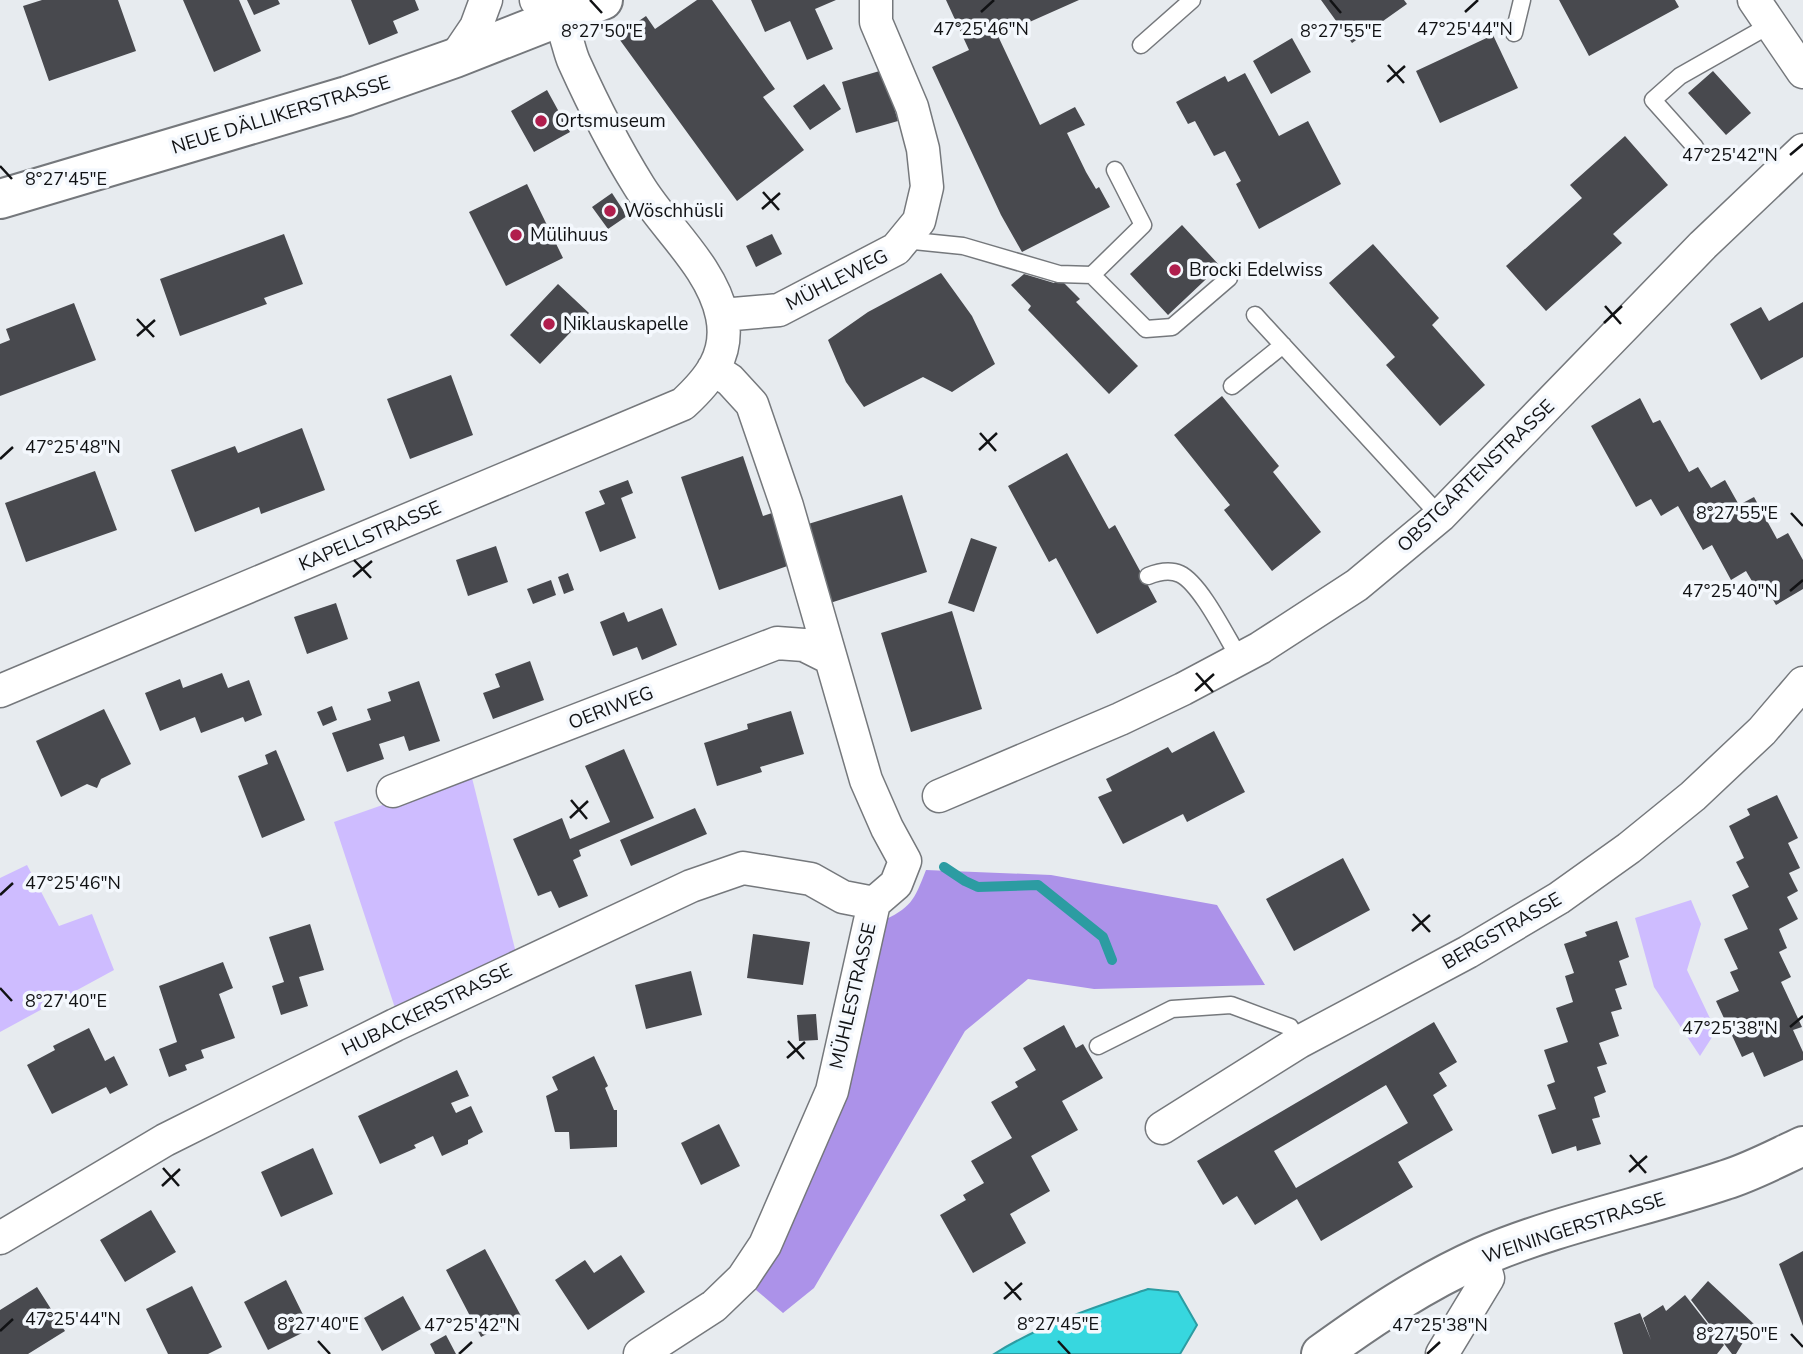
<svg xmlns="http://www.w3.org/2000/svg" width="1803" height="1354" viewBox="0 0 1803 1354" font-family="'Nunito Sans',sans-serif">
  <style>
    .green { fill: #cebcff }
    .forest { fill: #ac92e9 }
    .water { fill: #37d7df; stroke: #2c9ca2; stroke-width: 2 }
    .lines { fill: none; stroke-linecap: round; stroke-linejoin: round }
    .stream { stroke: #2c9ca2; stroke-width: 10 }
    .building { fill: #48494e; fill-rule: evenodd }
    .service-casing { stroke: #75787c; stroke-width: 19 }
    .minor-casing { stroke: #75787c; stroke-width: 35 }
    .tertiary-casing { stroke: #75787c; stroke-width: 42 }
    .service { stroke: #fff; stroke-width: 16 }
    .minor { stroke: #fff; stroke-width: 32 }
    .tertiary { stroke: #fff; stroke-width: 38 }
    .ticks { fill: none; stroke: #111214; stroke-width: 2.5 }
    .poi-dot { fill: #b01e4d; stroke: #f4f8fd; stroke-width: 2.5 }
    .labels { text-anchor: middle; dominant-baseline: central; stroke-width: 7; stroke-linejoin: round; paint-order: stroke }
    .street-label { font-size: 19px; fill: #111214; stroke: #f4f8fd }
    .poi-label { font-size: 19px; fill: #111214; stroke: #f4f8fd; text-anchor: start }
    .ticks-label { font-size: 18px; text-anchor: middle; fill: #111214; stroke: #f4f8fd; stroke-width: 7; stroke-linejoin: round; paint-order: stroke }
  </style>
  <rect width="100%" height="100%" fill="#e7ebef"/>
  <path class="green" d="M471 774 516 953 396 1011 334 822Z
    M27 865 59 926 92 914 114 970 0 1032V878Z
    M1691 900 1701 924 1687 970 1716 1031 1700 1056 1654 987 1635 918Z"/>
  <path class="forest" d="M926 870 1051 875 1217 905 1265 985 1094 989 1028 979 965 1031 814 1288 783 1313 749 1284 880 922C911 908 914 901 926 870Z"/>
  <path class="water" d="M1148 1289 1178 1292 1197 1325 1180 1354H994C1042 1324 1095 1307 1148 1289Z"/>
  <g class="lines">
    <path class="stream" d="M944 867 965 881 978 887 1038 885 1103 937 1112 960"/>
  </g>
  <path class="building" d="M42 0H118L136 51 49 81 23 6Z
    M183 0H239L261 51 214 72Z
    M247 0H278L280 4 254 15Z
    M351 0H415L419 10 393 21 398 33 369 45Z
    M697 0H712L775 89 763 97 804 150 737 201 617 36 646 16 655 29Z
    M751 0H836L815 9 833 49 807 60 790 21 765 32Z
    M946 0H1079L998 36 1040 125 1075 107 1085 125 1067 133 1086 172 1096 189 1099 187 1110 207 1022 252 1001 215 932 67 969 50Z
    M1321 0H1404L1407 4 1352 43Z
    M1559 0H1675L1679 7 1589 56Z
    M1493 35 1518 88 1440 123 1416 71Z
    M1292 38 1311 72 1271 94 1253 61Z
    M883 70 898 121 856 133 842 82Z
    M1713 71 1751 113 1726 135 1688 93Z
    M1245 73 1279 136 1308 121 1341 184 1259 229 1236 184 1241 181 1225 151 1214 156 1195 121 1188 124 1176 102 1225 76 1228 82Z
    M824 84 841 109 810 130 793 106Z
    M547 90 570 132 534 152 511 111Z
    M1625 136 1668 185 1613 234 1622 243 1546 311 1506 266 1582 198 1570 185Z
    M527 184 563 258 506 286 469 212Z
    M612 193 627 216 608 229 592 207Z
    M1182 225 1220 266 1168 315 1130 274Z
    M284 234 303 284 264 298 267 304 180 336 160 279Z
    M772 234 782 254 756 267 746 246Z
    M1373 244 1439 318 1432 325 1485 385 1440 426 1386 365 1395 357 1329 283Z
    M941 273 972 316 995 364 952 392 923 377 864 407 846 382 828 340 868 312Z
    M1024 274 1054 283 1059 278 1080 299 1076 302 1138 366 1109 394 1028 310 1031 306 1011 285Z
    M558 284 589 313 540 364 510 335Z
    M1803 302V357L1761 380 1730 324 1761 307 1769 321Z
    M74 303 96 360 0 396V344L10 340 6 329Z
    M451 375 473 435 410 459 387 399Z
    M1222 396 1279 466 1273 472 1321 532 1272 571 1224 510 1230 505 1174 435Z
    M1640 398 1653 423 1660 420 1689 472 1698 467 1711 488 1725 480 1739 505 1754 497 1777 539 1788 533 1803 560V589L1776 605 1767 589 1759 593 1746 571 1731 580 1712 545 1703 550 1678 506 1661 516 1651 499 1636 507 1591 426Z
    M302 428 325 490 261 514 259 507 195 532 171 470 235 446 238 453Z
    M1067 453 1109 529 1115 525 1157 602 1097 634 1056 558 1049 562 1008 486Z
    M743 456 763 516 775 512 793 564 719 590 681 477Z
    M95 471 117 530 26 562 5 503Z
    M628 480 633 493 621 498 636 538 600 552 585 512 605 504 599 491Z
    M902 495 927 572 830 603 805 525Z
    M971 538 997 547 974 612 948 603Z
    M496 546 508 582 468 596 456 560Z
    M568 573 574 590 564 594 558 577Z
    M551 580 556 595 533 604 527 589Z
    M336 603 348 639 307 654 294 617Z
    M662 608 677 645 642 660 637 647 613 656 600 622 624 612 628 622Z
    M952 611 982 709 911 732 881 633Z
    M530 661 544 700 493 719 483 693 500 687 495 674Z
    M222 673 228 688 249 680 262 715 245 722 243 717 201 733 195 717 160 731 145 693 180 679 183 688Z
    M419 681 440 741 409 751 404 736 379 744 384 759 347 772 332 733 371 720 367 709 391 701 388 692Z
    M332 706 337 720 323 726 317 712Z
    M104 709 131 764 101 779 97 788 87 784 61 797 36 741Z
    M791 711 804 754 760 767 762 772 717 786 704 743 748 729 747 724Z
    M1214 731 1245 792 1187 822 1183 814 1123 844 1098 797 1112 791 1106 779 1168 747 1172 753Z
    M624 749 654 818 579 850 581 856 573 860 588 896 559 908 551 891 538 896 513 839 562 818 570 839 610 822 585 766Z
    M276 750 305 820 262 838 238 776 268 764 265 755Z
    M1777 795 1798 838 1788 843 1800 868 1789 873 1798 891 1787 897 1798 919 1779 929 1787 948 1779 952 1791 977 1781 982 1802 1027 1793 1030 1803 1052V1060L1764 1077 1753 1052 1742 1057 1716 1001 1739 991 1730 972 1738 969 1724 939 1748 929 1732 895 1749 887 1736 862 1744 858 1729 826 1750 815 1747 809Z
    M695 808 707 834 631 866 620 840Z
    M1343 858 1370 910 1294 951 1266 899Z
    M1617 921 1629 957 1619 961 1627 985 1615 989 1622 1009 1611 1012 1619 1036 1599 1043 1607 1064 1597 1067 1606 1092 1594 1097 1600 1117 1592 1119 1601 1144 1577 1151 1576 1146 1552 1154 1538 1115 1556 1109 1547 1085 1555 1082 1544 1050 1568 1042 1556 1008 1573 1002 1565 976 1574 973 1564 944 1587 936 1585 932Z
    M310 924 324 970 299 977 308 1006 281 1015 272 986 284 982 269 937Z
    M753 934 810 942 803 985 747 978Z
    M223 962 233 988 219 994 235 1038 201 1050 204 1058 185 1065 187 1070 169 1077 159 1049 177 1042 159 986Z
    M691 971 702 1015 646 1029 635 985Z
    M816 1014 818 1040 799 1041 797 1015Z
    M1434 1022 1457 1062 1439 1073 1447 1086 1433 1095 1453 1130 1398 1162 1413 1187 1321 1241 1297 1199 1255 1225 1237 1196 1223 1205 1197 1161ZM1386 1085 1408 1123 1296 1188 1274 1151Z
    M1064 1025 1076 1048 1083 1044 1103 1078 1062 1101 1078 1130 1031 1156 1050 1191 1010 1214 1026 1243 973 1273 940 1215 966 1200 963 1195 984 1183 971 1161 1012 1138 991 1102 1018 1087 1015 1082 1036 1070 1023 1048Z
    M89 1028 105 1061 114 1056 128 1085 110 1094 106 1087 52 1114 27 1065 55 1050 53 1046Z
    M594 1056 608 1086 605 1088 614 1110H617V1147L570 1149 569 1132H555L546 1096 558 1090 552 1077Z
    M457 1070 469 1096 451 1103 456 1113 471 1106 483 1132 468 1140V1144L442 1156 433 1136 414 1145 416 1148 380 1164 358 1116Z
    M719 1124 740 1166 701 1185 681 1143Z
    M313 1148 333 1194 281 1217 261 1172Z
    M151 1210 176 1252 125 1282 100 1240Z
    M485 1249 521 1316 481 1337 446 1270Z
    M1803 1251V1326L1779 1264Z
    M621 1255 645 1292 588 1330 555 1280 585 1260 594 1273Z
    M286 1280 310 1329 268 1350 244 1302Z
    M1708 1281 1754 1324 1736 1354H1732L1691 1300Z
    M192 1286 222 1347 208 1354H168L146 1309Z
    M37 1287 65 1331 28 1354H0V1310Z
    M1685 1295 1724 1345 1717 1354H1623L1614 1323 1640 1313 1651 1340 1643 1318 1663 1305 1666 1311Z
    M403 1296 421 1329 382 1351 364 1318Z
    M446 1335 456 1354H435L430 1344Z"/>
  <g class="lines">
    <g class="service-casing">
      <path id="service" d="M1514 33 1522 0
        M1141 45 1192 0
        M1695 147 1653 100 1680 76 1770 25
        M904 240 963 246 1059 274 1092 275 1146 329 1172 327 1229 278
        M1092 275 1143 225 1115 170
        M1255 315 1440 516
        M1232 386 1283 345
        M1148 576C1158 572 1169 569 1180 574 1201 584 1227 638 1240 659
        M1098 1046 1172 1009 1231 1005 1290 1027 1299 1042"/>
    </g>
    <g class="minor-casing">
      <path id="minor" d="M1754 0 1803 72
        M455 58 476 27 486 0
        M722 315 779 310 896 249 919 221 927 187 923 149 912 107 876 22V0
        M0 691 683 404C709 380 730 355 722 316 712 267 664 227 639 186 614 146 593 104 574 62 568 49 566 28 557 17 552 11 543 5 536 0
        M393 791 777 643 804 645 830 658
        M939 796 1120 719 1183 689 1260 648 1357 585 1440 516 1703 245 1803 150
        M1162 1128 1299 1042 1468 952 1559 898 1629 848 1693 796 1762 731 1803 683
        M0 1238 165 1140 395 1025 691 886 743 868 811 879 843 897 874 903
        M640 1354 714 1306 743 1278 765 1245 832 1091 874 903 896 884 905 861 887 828 866 780 787 506 752 404 730 380 713 369
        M1442 1354 1488 1278 1482 1257"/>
    </g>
    <g class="tertiary-casing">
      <path id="tertiary" d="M0 199 347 96 455 58 603 0
        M1321 1354C1372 1317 1423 1283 1481 1257 1557 1224 1645 1207 1725 1180 1751 1172 1777 1158 1803 1146"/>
    </g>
    <use href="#service" class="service"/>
    <use href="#minor" class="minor"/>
    <use href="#tertiary" class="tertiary"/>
  </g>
  <path class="ticks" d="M590 0 602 13M1330 0 1341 13M981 12 994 0M1465 12 1478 0M1388 65 1404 83M1387 82 1405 66M1790 155 1803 144M0 166 12 179M763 192 779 210M762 209 780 193M1605 306 1621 324M137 319 154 337M1604 323 1622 306M137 336 155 320M980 433 996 451M979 450 997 433M0 459 13 447M1791 513 1803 526M354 560 371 578M353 577 372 561M1790 591 1803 580M1196 673 1213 692M1195 691 1214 674M571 800 587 819M570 818 588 801M0 895 13 883M1413 914 1430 932M1412 931 1430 915M0 988 12 1001M1790 1027 1803 1016M788 1041 804 1059M787 1058 805 1042M1630 1155 1646 1173M163 1168 179 1186M1629 1172 1647 1156M162 1186 180 1169M1005 1282 1021 1300M1004 1299 1022 1283M0 1331 13 1319M1791 1334 1803 1347M318 1341 330 1354M1058 1341 1070 1354M459 1354 472 1342M1427 1354 1440 1342"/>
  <g class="poi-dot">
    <circle cx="541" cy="121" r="7"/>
    <circle cx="610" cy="211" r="7"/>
    <circle cx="516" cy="235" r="7"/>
    <circle cx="1175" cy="270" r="7"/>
    <circle cx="549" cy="324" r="7"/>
  </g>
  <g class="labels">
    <g class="street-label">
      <text transform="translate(281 115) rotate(-17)">NEUE DÄLLIKERSTRASSE</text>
      <text transform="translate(837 280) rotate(-27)">MÜHLEWEG</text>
      <text transform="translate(1476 476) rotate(-44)">OBSTGARTENSTRASSE</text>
      <text transform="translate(370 536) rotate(-23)">KAPELLSTRASSE</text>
      <text transform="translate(611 708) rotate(-21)">OERIWEG</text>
      <text transform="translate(1502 931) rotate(-30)">BERGSTRASSE</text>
      <text transform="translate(853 996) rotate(-77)">MÜHLESTRASSE</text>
      <text transform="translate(427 1010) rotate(-26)">HUBACKERSTRASSE</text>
      <text transform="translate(1574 1228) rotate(-18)">WEININGERSTRASSE</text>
    </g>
    <g class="poi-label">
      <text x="555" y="121">Ortsmuseum</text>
      <text x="624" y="211">Wöschhüsli</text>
      <text x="530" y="235">Mülihuus</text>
      <text x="1189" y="270">Brocki Edelwiss</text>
      <text x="563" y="324">Niklauskapelle</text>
    </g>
  </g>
  <g class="ticks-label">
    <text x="1465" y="35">47°25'44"N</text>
    <text x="981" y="35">47°25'46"N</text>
    <text x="602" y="37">8°27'50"E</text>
    <text x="1341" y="37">8°27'55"E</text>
    <text x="1730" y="161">47°25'42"N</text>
    <text x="66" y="185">8°27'45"E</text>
    <text x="73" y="453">47°25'48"N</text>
    <text x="1737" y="519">8°27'55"E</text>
    <text x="1730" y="597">47°25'40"N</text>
    <text x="73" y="889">47°25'46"N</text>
    <text x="66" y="1007">8°27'40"E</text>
    <text x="1730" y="1034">47°25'38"N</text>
    <text x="73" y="1325">47°25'44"N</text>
    <text x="318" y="1330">8°27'40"E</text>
    <text x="1058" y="1330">8°27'45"E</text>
    <text x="472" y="1331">47°25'42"N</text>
    <text x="1440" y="1331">47°25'38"N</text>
    <text x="1737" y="1340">8°27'50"E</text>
  </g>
</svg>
